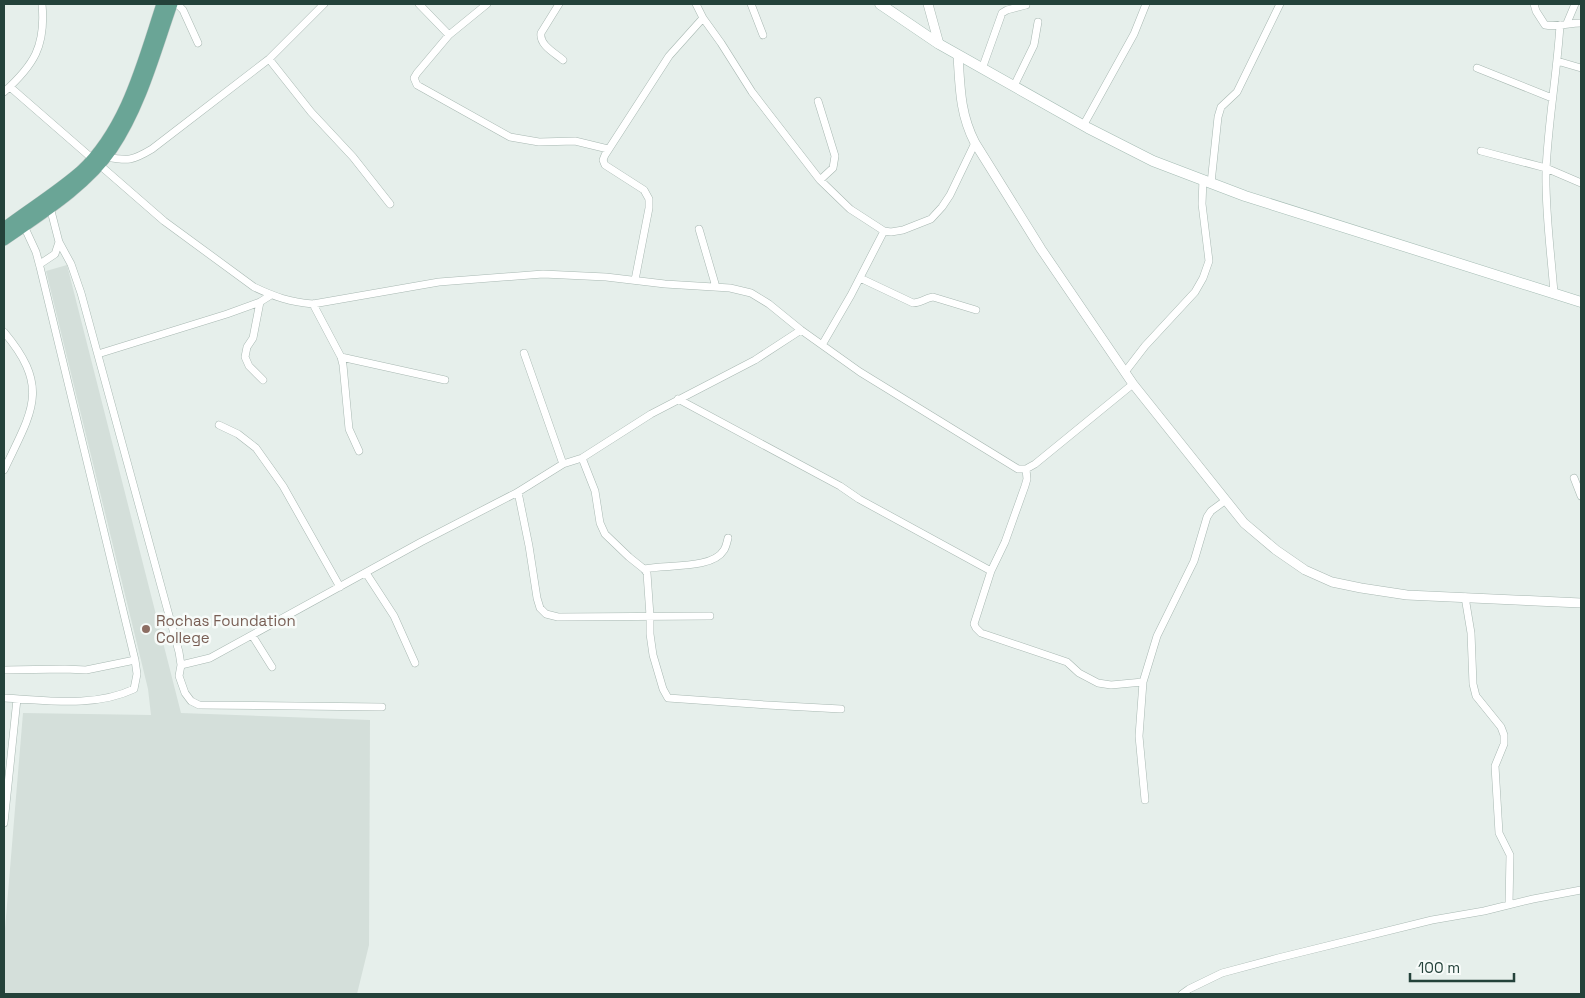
<svg xmlns="http://www.w3.org/2000/svg" width="1585" height="998" viewBox="0 0 1585 998" font-family="'Space Grotesk',sans-serif">
  <style>
    .built { fill: #d4dfda }
    .lines { fill: none; stroke-linecap: round; stroke-linejoin: round }
    .minor-casing { stroke: #a8b8b2; stroke-width: 8 }
    .tertiary-casing { stroke: #a8b8b2; stroke-width: 10 }
    .secondary-casing { stroke: #a4bbb3; stroke-width: 11 }
    .primary-casing { stroke: #c2cac8; stroke-width: 12 }
    .minor { stroke: #fff; stroke-width: 7 }
    .tertiary { stroke: #fff; stroke-width: 9 }
    .secondary { stroke: #fff; stroke-width: 10 }
    .primary { stroke: #6aa596; stroke-width: 11 }
    .education-dot { fill: #8d6e63; stroke: #f7fbf9; stroke-width: 2 }
    .labels { text-anchor: middle; dominant-baseline: central; stroke-width: 5; stroke-linejoin: round; paint-order: stroke }
    .education-label { font-size: 15px; fill: #785e54; stroke: #f7fbf9; text-anchor: start }
  </style>
  <rect width="100%" height="100%" fill="#e6efeb"/>
  <path class="built" d="M67 265 181 713 370 720 369 945 357 994H4V941L23 713 151 715 148 689 46 271Z"/>
  <g class="lines">
    <g class="minor-casing">
      <path id="minor" d="M177 4 183 10 198 43
        M419 4 449 35
        M487 4 449 35 417 73 414 78 417 85 510 137 539 142 575 141 608 149
        M559 4 541 33C539 45 555 53 563 60
        M696 4 703 18 721 43 752 92 820 180 850 209 884 231 891 232 903 230 931 219 942 207 950 195 975 143
        M751 4 763 35
        M1534 4 1536 11 1545 25C1558 27 1569 23 1581 23
        M1567 23 1575 4
        M269 59 311 112 353 157 390 204
        M1557 61 1581 68
        M1477 68 1552 98
        M982 69 1002 13 1007 10 1026 5
        M1014 86 1034 45 1038 22
        M10 87 164 221 254 287C275 297 290 302 313 304L439 282 543 274 606 277 665 284 730 288 751 293 769 304 801 330 860 372 1018 469H1026L1035 464 1133 384
        M4 92C34 65 46 46 42 4
        M818 101 835 156 833 168 820 180
        M1083 126 1134 34 1146 4
        M1481 151 1546 168 1581 183
        M106 157C128 161 132 161 152 149L269 59 324 4
        M1211 183 1218 117 1221 107 1237 92 1280 4
        M50 207 59 242 71 264 81 293 179 652 181 665 179 676 185 693 191 701 199 705 382 707
        M699 229 716 287
        M40 264 55 254 59 242
        M860 278 913 303C920 303 926 298 933 297L976 310
        M635 280 649 208V199L644 190 605 165 603 160 605 155 669 56 703 18
        M1554 293C1551 253 1545 211 1546 171 1548 122 1557 74 1560 25
        M260 302 253 338 247 347 245 357 249 366 263 380
        M313 304 341 357 343 365 349 429 359 451
        M4 332C51 388 32 411 4 470
        M822 345 851 295 884 231
        M524 353 563 464
        M98 354 227 314 260 302 271 295
        M341 357 445 380
        M1125 372 1145 346 1195 292 1203 278 1209 261 1202 204 1203 179
        M678 399 840 486 859 499 991 571
        M219 425 238 434 256 448 283 486 340 587
        M582 458 595 491 600 523 605 534 629 557 644 569 647 573 650 616V634L653 655 663 689 668 698 767 705 841 709
        M1026 469 1027 479 1025 486 1005 542 991 571 974 624 976 628 981 633 1067 662 1079 673 1098 683 1111 685 1143 682
        M1574 478 1581 496
        M518 492 529 546 537 598 540 608 546 614 558 617 710 616
        M644 569C665 564 712 570 724 550 726 547 727 542 728 538
        M366 573 394 616 415 663
        M1465 597 1471 633 1473 684 1476 696 1501 727 1504 735V744L1495 766 1499 833 1510 855 1509 904
        M252 635 272 667
        M181 665 210 658 421 542 518 492 563 464 582 458 651 414 755 360 801 330
        M4 670 65 669 86 670 135 660
        M4 698C46 700 94 708 134 689L137 674 135 660 40 267 36 252 24 226
        M1145 800 1139 736 1143 682 1157 636 1194 561 1207 517 1211 511 1226 500
        M4 823 17 699
        M1182 994 1189 989 1222 973 1278 958 1432 920 1484 911 1533 899 1581 890"/>
    </g>
    <g class="tertiary-casing">
      <path id="tertiary" d="M928 4 939 44
        M958 55C960 88 960 114 975 143L1041 249 1133 384 1244 523 1276 550 1305 570 1332 582 1361 588 1407 595 1581 603"/>
    </g>
    <g class="secondary-casing">
      <path id="secondary" d="M880 4 939 44 1088 128 1153 161 1245 196 1581 302"/>
    </g>
    <g class="primary-casing">
      <path id="primary" d="M4 228C29 209 57 192 81 171 127 128 143 61 162 4
        M4 240C40 215 87 186 112 149 141 106 155 52 172 4"/>
    </g>
    <use href="#minor" class="minor"/>
    <use href="#tertiary" class="tertiary"/>
    <use href="#secondary" class="secondary"/>
    <use href="#primary" class="primary"/>
  </g>
  <circle class="education-dot" cx="146" cy="629" r="5"/>
  <g class="labels">
    <g class="education-label">
      <text x="156" y="620">Rochas Foundation<tspan x="156" dy="17">College</tspan></text>
    </g>
  </g>
  <rect width="1585" height="998" fill="none" stroke="#24423a" stroke-width="10"/>
  <path d="M1410 973v8h104v-8" fill="none" stroke="#24423a" stroke-width="2.5"/>
  <text x="1418" y="973" font-size="15" fill="#24423a" stroke="#f7fbf9" stroke-width="4" paint-order="stroke">100 m</text>
</svg>
